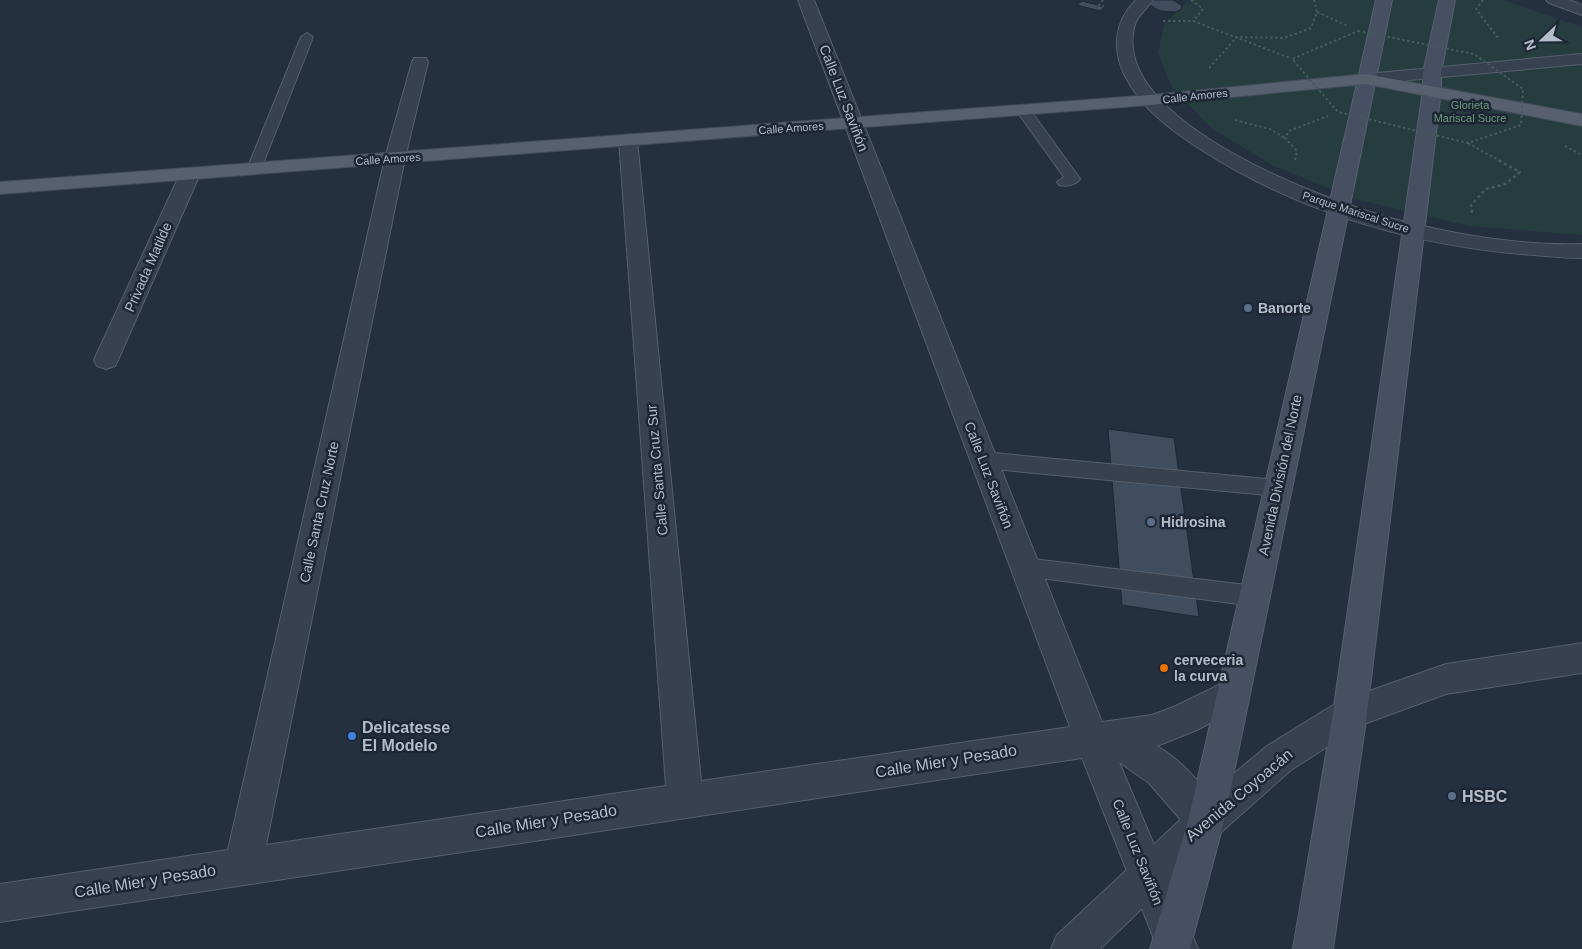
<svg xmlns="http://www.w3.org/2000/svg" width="1582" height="949" viewBox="0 0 1582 949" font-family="Arial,sans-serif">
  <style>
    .green { fill: #263d40 }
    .building { fill: #404d5f; stroke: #1f2836 }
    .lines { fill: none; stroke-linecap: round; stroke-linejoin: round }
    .service-casing { stroke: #565f6d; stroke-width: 2 }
    .minor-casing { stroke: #565f6d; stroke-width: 2 }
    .tertiary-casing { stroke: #565f6d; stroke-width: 2 }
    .secondary-casing { stroke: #565f6d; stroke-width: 2 }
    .primary-casing { stroke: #414a58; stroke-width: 2 }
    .path-far1 { stroke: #445a5d; stroke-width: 2; stroke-dasharray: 2.5 2.5; stroke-linecap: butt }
    .path { stroke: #445a5d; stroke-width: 2.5; stroke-dasharray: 3 3; stroke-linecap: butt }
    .service { fill: #38414f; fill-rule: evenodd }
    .minor { fill: #38414f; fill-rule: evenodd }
    .tertiary { fill: #38414f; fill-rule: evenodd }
    .secondary { fill: #465062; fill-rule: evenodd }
    .primary { fill: #56606f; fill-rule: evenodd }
    .path-bridge { stroke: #445a5d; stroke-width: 2; stroke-dasharray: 2.5 2.5; stroke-linecap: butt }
    .service-dot { fill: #5c6f8a; stroke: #1d2634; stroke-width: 2 }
    .food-dot { fill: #e8710a; stroke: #1d2634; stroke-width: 2 }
    .shop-dot { fill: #3f7fe0; stroke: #1d2634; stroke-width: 2 }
    .labels { text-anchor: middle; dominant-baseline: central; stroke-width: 5; stroke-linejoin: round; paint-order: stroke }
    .far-street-label { font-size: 11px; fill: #b4bcca; stroke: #1d2634 }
    .far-park-label { font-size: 11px; fill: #6b9c77; stroke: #1d2634 }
    .street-label { font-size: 14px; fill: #b4bcca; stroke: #1d2634 }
    .poi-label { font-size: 14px; font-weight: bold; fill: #b4bcca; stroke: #1d2634; text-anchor: start }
    .near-poi-label { font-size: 16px; font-weight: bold; fill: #b4bcca; stroke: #1d2634; text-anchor: start }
    .near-street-label { font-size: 16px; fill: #b4bcca; stroke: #1d2634 }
  </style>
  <rect width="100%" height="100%" fill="#242f3f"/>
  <path class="green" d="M1189 0H1503L1582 27V235L1469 226 1355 199 1272 165 1210 127 1172 88 1158 53 1164 24Z"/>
  <path class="building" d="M1153 0H1173L1181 5 1182 9 1175 12 1160 11 1150 5Z
    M1082 1 1105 7 1100 11 1077 5Z
    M1108 429 1174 438 1199 617 1122 605Z"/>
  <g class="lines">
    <g class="service-casing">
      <path id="service" d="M307 33 313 37 261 169 254 173 249 172 247 169 301 37Z
        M1023 106 1028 107 1078 176 1080 179C1076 185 1066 187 1059 185L1057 182 1064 177 1016 110Z
        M983 452 1277 480 1284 482 1287 488 1284 494 1277 496 983 468 976 465 973 460 976 455Z
        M1025 558 1254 586 1262 589 1265 596 1262 603 1254 606 1025 576 1017 573 1014 567 1017 561Z"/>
    </g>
    <g class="minor-casing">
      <path id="minor" d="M798 0H814L1102 722 1152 715 1176 706 1233 678 1245 682 1250 693 1245 704 1197 730 1157 746C1183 761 1212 793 1224 821L1219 834 1206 839 1193 834 1149 783 1119 762 1198 949H1158L1082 758 0 922V884L228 850 385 158 412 62 414 58H426L428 62 405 158 266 845 666 786 619 140 621 136H635L637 140 701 781 1070 727Z
        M1136 0H1153C1146 10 1137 15 1134 28 1112 123 1332 204 1402 221 1458 235 1524 246 1582 244V258C1558 258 1534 255 1510 253 1401 242 1293 209 1200 149 1171 130 1142 109 1125 76 1112 50 1114 21 1136 0Z
        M1546 0H1569L1582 5V15L1549 3Z
        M1582 54V64L1366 84 1360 83 1357 79 1360 75 1366 74Z
        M190 168 197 170 200 174 118 360 115 366 106 369 97 366 94 360 180 174 183 170Z"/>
    </g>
    <g class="tertiary-casing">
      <path id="tertiary" d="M1582 643V673L1446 694 1361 725 1291 770 1219 834 1100 949H1051L1057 935 1193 808 1267 746 1338 702 1446 664Z"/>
    </g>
    <g class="secondary-casing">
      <path id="secondary" d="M1376 0H1392L1224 821 1190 949H1150L1188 821Z
        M1439 0H1455L1441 73V90L1367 713 1333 949H1293L1333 713 1423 90V73Z"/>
    </g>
    <g class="primary-casing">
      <path id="primary" d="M1366 74 1582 114V126L1366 84 1150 105 0 194V182L1150 95Z"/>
    </g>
    <path class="path-far1" d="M1103 0 1099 5 1104 6
      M1191 0 1203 9 1193 21
      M1483 0 1476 9 1499 39
      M1317 12 1348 26
      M1163 21H1193L1290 58
      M1209 68 1237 37 1284 38 1311 28 1317 12 1314 0
      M1235 120 1270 129 1285 138
      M1468 143 1500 161
      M1565 146 1582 155
      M1295 160 1297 151 1285 138 1289 131 1328 116"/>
    <path class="path" d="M1472 213 1471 205 1486 189 1505 184 1520 172 1498 160"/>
    <use href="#service" class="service"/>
    <use href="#minor" class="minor"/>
    <use href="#tertiary" class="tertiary"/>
    <use href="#secondary" class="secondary"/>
    <use href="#primary" class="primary"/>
    <path class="path-bridge" d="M1358 31 1474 54 1523 89 1521 125 1468 143 1338 112 1292 59Z"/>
  </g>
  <g class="service-dot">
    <circle cx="1248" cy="308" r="5"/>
    <circle cx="1151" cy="522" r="5"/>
    <circle cx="1452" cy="796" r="5"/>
  </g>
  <circle class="food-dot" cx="1164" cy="668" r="5"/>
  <circle class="shop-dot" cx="352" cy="736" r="5"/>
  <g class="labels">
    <g class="far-street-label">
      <text transform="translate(1195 96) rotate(-6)">Calle Amores</text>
      <text transform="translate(791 128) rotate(-4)">Calle Amores</text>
      <text transform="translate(388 159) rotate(-4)">Calle Amores</text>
      <text transform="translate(1356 212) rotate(18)">Parque Mariscal Sucre</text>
    </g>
    <g class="far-park-label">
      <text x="1470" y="105">Glorieta<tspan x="1470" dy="13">Mariscal Sucre</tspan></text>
    </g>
    <g class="street-label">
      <text transform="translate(844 98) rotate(69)">Calle Luz Saviñón</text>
      <text transform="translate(148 267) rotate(-66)">Privada Matilde</text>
      <text transform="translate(657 470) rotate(-95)">Calle Santa Cruz Sur</text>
      <text transform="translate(989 475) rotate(69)">Calle Luz Saviñón</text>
      <text transform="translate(1280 475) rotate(-78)">Avenida División del Norte</text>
      <text transform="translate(319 512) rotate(-78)">Calle Santa Cruz Norte</text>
      <text transform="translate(1138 852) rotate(68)">Calle Luz Saviñón</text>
    </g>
    <g class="poi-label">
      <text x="1258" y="308">Banorte</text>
      <text x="1161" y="522">Hidrosina</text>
      <text x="1174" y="660">cerveceria<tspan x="1174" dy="16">la curva</tspan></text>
    </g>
    <g class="near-poi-label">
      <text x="362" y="727">Delicatesse<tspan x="362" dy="18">El Modelo</tspan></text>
      <text x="1462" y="796">HSBC</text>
    </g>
    <g class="near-street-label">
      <text transform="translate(946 761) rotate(-9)">Calle Mier y Pesado</text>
      <text transform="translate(1239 795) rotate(-40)">Avenida Coyoacán</text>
      <text transform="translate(546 821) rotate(-9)">Calle Mier y Pesado</text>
      <text transform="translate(145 881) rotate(-9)">Calle Mier y Pesado</text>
    </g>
  </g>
  <g transform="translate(1542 40) rotate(248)" stroke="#1d2634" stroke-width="4" paint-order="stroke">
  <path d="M0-4L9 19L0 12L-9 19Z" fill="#b4bcca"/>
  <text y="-8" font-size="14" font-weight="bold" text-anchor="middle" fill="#b4bcca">N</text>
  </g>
</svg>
